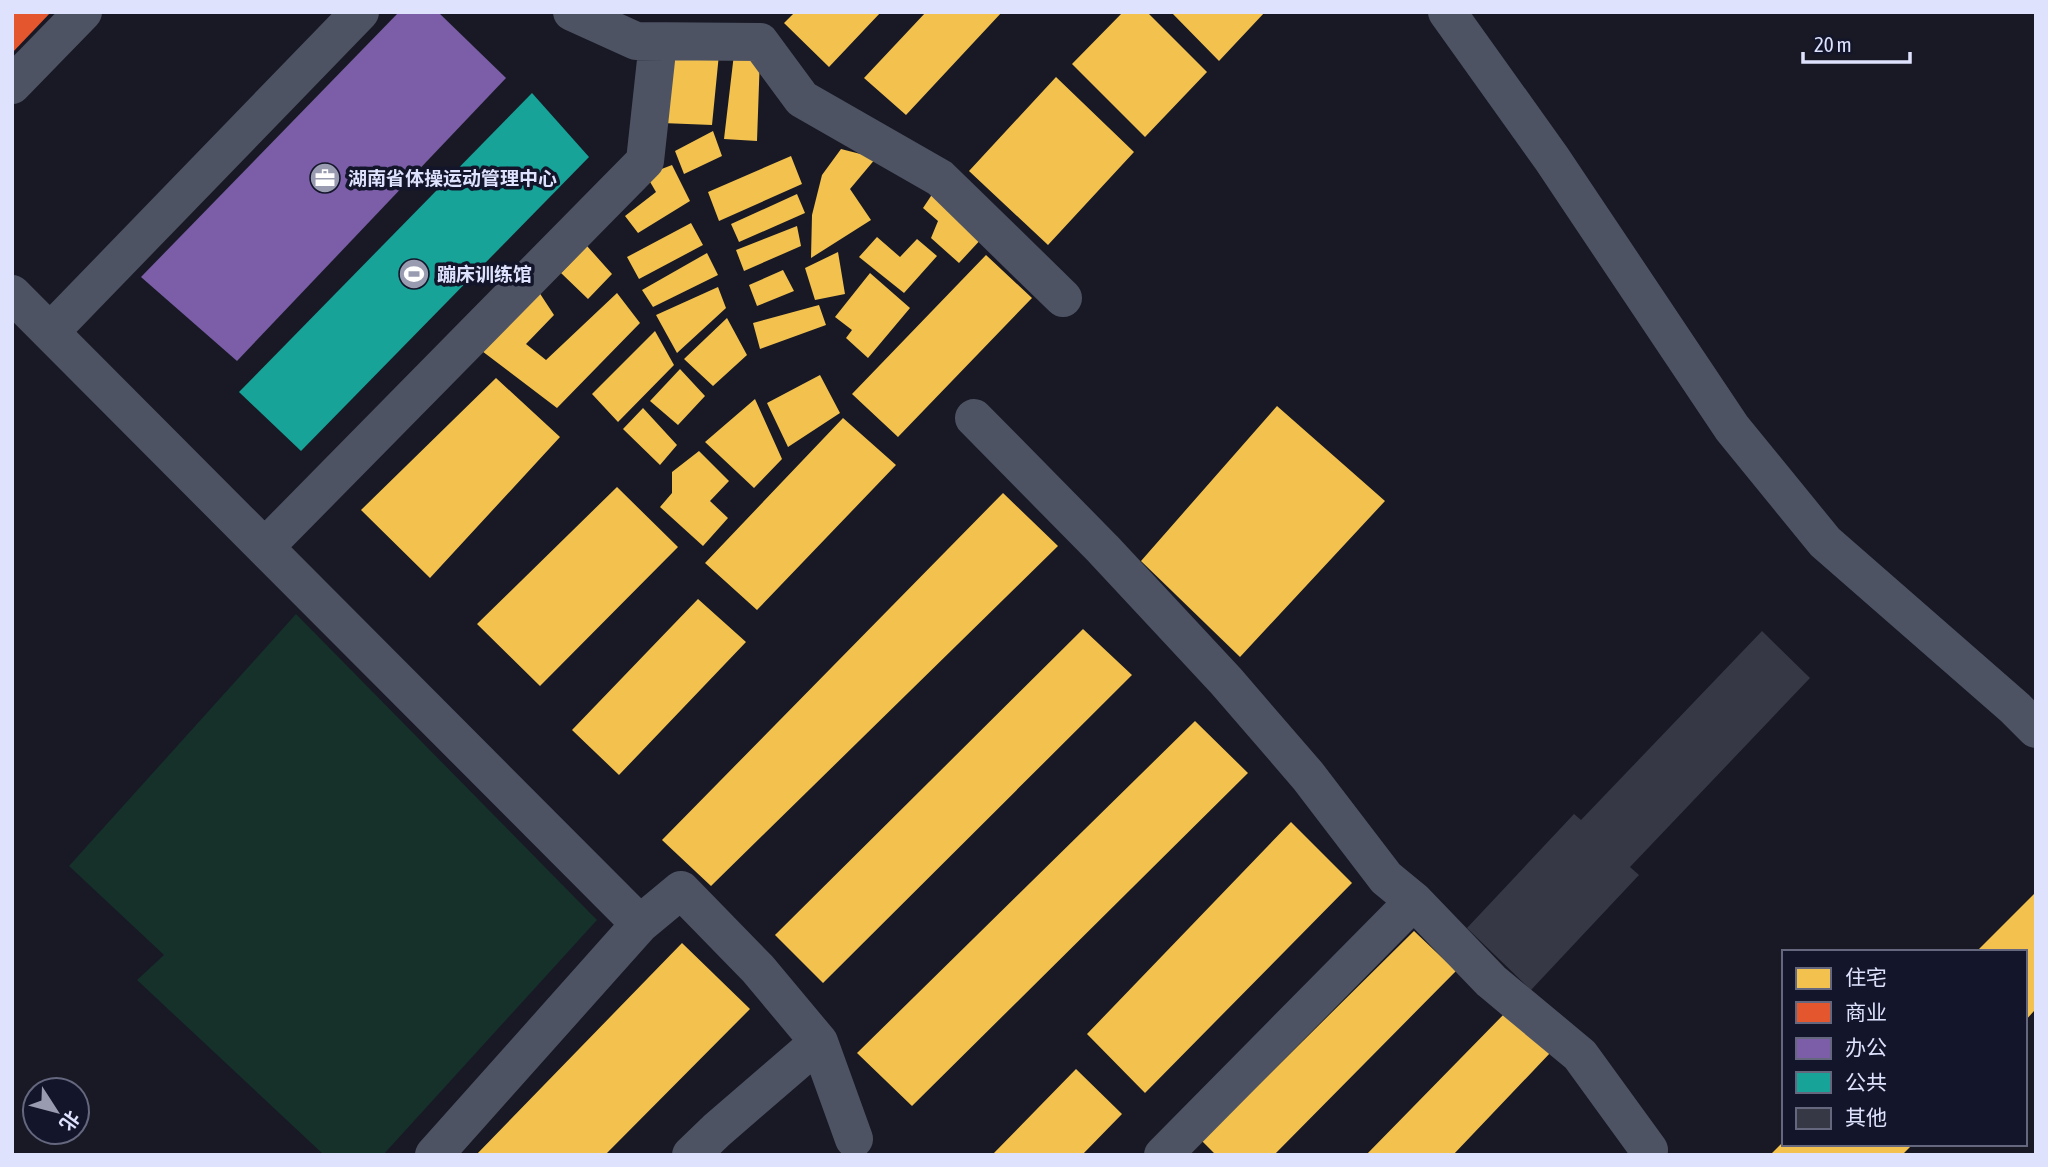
<svg xmlns="http://www.w3.org/2000/svg" width="2048" height="1167" viewBox="0 0 2048 1167" font-family="'Asap Condensed','Noto Sans SC',sans-serif">
  <style>
    .green { fill: #16302a }
    .homes { fill: #f2c14e }
    .shops { fill: #e4572e }
    .offices { fill: #7b5ea7 }
    .public { fill: #17a398 }
    .building { fill: #373846 }
    .lines { fill: none; stroke-linecap: round; stroke-linejoin: round }
    .minor { stroke: #4e5364; stroke-width: 38 }
    .labels { text-anchor: middle; dominant-baseline: central; stroke-width: 7; stroke-linejoin: round; paint-order: stroke }
    .poi-label { font-size: 19px; font-weight: bold; fill: #dee2fd; stroke: #13152a; text-anchor: start }
  </style>
  <rect width="100%" height="100%" fill="#181925"/>
  <path class="green" d="M296 614 597 920 383 1155H324L137 980 164 955 69 866Z"/>
  <path class="homes" d="M795 12H881L829 67 784 23Z
    M926 12H1002L906 115 864 78Z
    M1123 12H1147L1207 72 1145 137 1072 64Z
    M1171 12H1265L1219 61Z
    M668 53 719 54 712 125 662 123Z
    M734 54 760 56 757 141 724 139Z
    M1056 77 1134 152 1048 245 969 171Z
    M713 131 722 156 684 174 675 151Z
    M841 149 876 158 850 189 871 220 811 258 812 215 822 175Z
    M791 156 802 184 719 221 708 192Z
    M672 165 690 201 638 233 625 216 656 192 646 175Z
    M933 193 984 236 959 263 931 238 938 221 923 208Z
    M797 194 805 213 739 242 731 224Z
    M691 223 703 245 639 279 627 257Z
    M797 226 801 246 744 271 736 250Z
    M877 237 900 257 917 239 937 256 904 293 859 257Z
    M587 246 612 274 588 299 561 273Z
    M838 252 845 294 815 300 805 268Z
    M707 253 718 275 653 307 642 290Z
    M986 255 1032 298 898 437 852 394Z
    M783 270 794 291 757 306 749 285Z
    M870 273 910 308 868 358 846 338 852 330 835 317Z
    M718 287 726 308 677 353 656 315Z
    M537 289 554 315 526 344 546 360 617 293 640 323 557 408 478 348Z
    M819 305 826 325 760 349 753 323Z
    M727 318 747 355 713 386 684 359Z
    M655 331 674 365 618 422 592 394Z
    M680 369 705 396 678 425 650 401Z
    M820 375 840 413 788 447 767 403Z
    M496 378 560 437 430 578 361 510Z
    M755 399 782 459 754 488 705 442Z
    M1277 406 1385 501 1240 657 1141 561Z
    M643 408 677 445 660 465 623 429Z
    M843 418 896 465 757 610 705 563Z
    M699 451 729 481 710 501 728 518 703 546 660 507 672 493V472Z
    M617 487 678 547 540 686 477 624Z
    M1003 493 1058 546 711 886 662 840Z
    M698 599 746 642 619 775 572 730Z
    M1083 629 1132 675 823 983 775 935Z
    M1195 721 1248 773 912 1106 857 1053Z
    M1291 822 1352 883 1145 1093 1087 1034Z
    M2036 892V1014L2034 1011 2025 1021V952H1976Z
    M1414 931 1456 971 1274 1155H1216L1202 1141Z
    M682 943 750 1009 605 1155H476Z
    M1506 1012 1551 1052 1453 1155H1366Z
    M1076 1069 1122 1114 1082 1155H992Z
    M1784 1141V1144H1913L1902 1155H1770Z"/>
  <path class="shops" d="M12 12H51L12 53Z"/>
  <path class="offices" d="M399 12H438L506 78 237 361 141 277Z"/>
  <path class="public" d="M532 93 589 157 301 451 239 392Z"/>
  <path class="building" d="M1762 631 1810 678 1630 867 1639 875 1531 990 1467 928 1574 814 1581 820Z"/>
  <g class="lines">
    <path class="minor" d="M572 12 636 41 760 42 802 99 940 178 1063 298
      M1447 12 1552 159 1732 428 1825 542 2015 708 2036 729
      M12 85 83 12
      M12 294 640 924 681 890 758 969 819 1042 717 1130 691 1155
      M50 332 360 12
      M974 418 1103 549 1226 681 1308 776 1386 878 1414 901 1491 981 1580 1055 1649 1150
      M265 547 645 161 658 42
      M819 1042 854 1139
      M434 1155 640 924
      M1163 1155 1414 901"/>
  </g>
  <defs>
    <g id="office-disc" transform="scale(1.575)"><circle r="9.5" fill="#999cb1" stroke="#13152a"/><path d="M-6-3h4V-5.5h4V-3h4V5H-6ZM-1-4.5V-3h2v-1.5ZM-6 0V1H6V0Z" fill="#fff"/></g>
    <g id="stadium-disc" transform="scale(1.575)"><circle r="9.5" fill="#999cb1" stroke="#13152a"/><path d="M0-5a6.5 5 0 1 0 0 10a6.5 5 0 1 0 0-10ZM-3.5-1.8h7v3.6h-7Z" fill="#fff"/></g>
  </defs>
  <g fill-rule="evenodd">
    <use href="#office-disc" x="325" y="178"/>
    <use href="#stadium-disc" x="414" y="274"/>
  </g>
  <g class="labels">
    <g class="poi-label">
      <text x="348" y="178">湖南省体操运动管理中心</text>
      <text x="437" y="274">蹦床训练馆</text>
    </g>
  </g>
  <rect width="2048" height="1167" fill="none" stroke="#dee2fd" stroke-width="28"/>
  <rect x="1782" y="950" width="245" height="196" fill="#13152a" stroke="#64677e" stroke-width="2"/>
  <rect x="1796" y="968" width="35" height="21" fill="#f2c14e" stroke="#64677e" stroke-width="2"/>
  <text x="1845" y="985" font-size="21" fill="#dee2fd">住宅</text>
  <rect x="1796" y="1002" width="35" height="21" fill="#e4572e" stroke="#64677e" stroke-width="2"/>
  <text x="1845" y="1020" font-size="21" fill="#dee2fd">商业</text>
  <rect x="1796" y="1038" width="35" height="21" fill="#7b5ea7" stroke="#64677e" stroke-width="2"/>
  <text x="1845" y="1055" font-size="21" fill="#dee2fd">办公</text>
  <rect x="1796" y="1072" width="35" height="21" fill="#17a398" stroke="#64677e" stroke-width="2"/>
  <text x="1845" y="1090" font-size="21" fill="#dee2fd">公共</text>
  <rect x="1796" y="1108" width="35" height="21" fill="#373846" stroke="#64677e" stroke-width="2"/>
  <text x="1845" y="1125" font-size="21" fill="#dee2fd">其他</text>
  <g transform="translate(56 1111) rotate(126)"><circle r="33" fill="#13152a" stroke="#64677e" stroke-width="2"/>
  <path d="M0-5L12 26L0 18L-12 26Z" fill="#999cb1"/>
  <text y="-10" font-size="19" font-weight="bold" text-anchor="middle" fill="#dee2fd">北</text>
  </g>
  <path d="M1803 52v10h107v-10" fill="none" stroke="#dee2fd" stroke-width="3.5"/>
  <text x="1814" y="52" font-size="21" fill="#dee2fd" stroke="#13152a" stroke-width="5" paint-order="stroke">20 m</text>
</svg>
